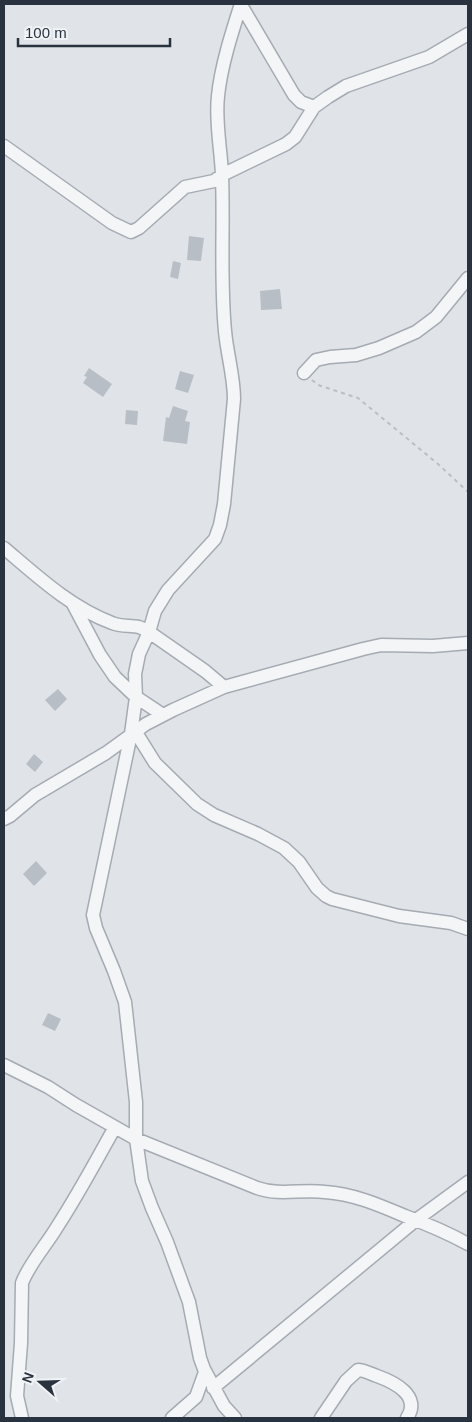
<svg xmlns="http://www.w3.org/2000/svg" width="472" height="1422" font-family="Helvetica,sans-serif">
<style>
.building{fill:#b8bec6}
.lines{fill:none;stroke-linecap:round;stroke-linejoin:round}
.street-casing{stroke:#a5abb3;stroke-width:15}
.path{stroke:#babfc4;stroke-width:2;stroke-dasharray:4 4;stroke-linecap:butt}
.street{stroke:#f3f5f7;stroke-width:12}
</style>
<rect width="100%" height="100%" fill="#e0e4e9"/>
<path class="building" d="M189 236 204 238 201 261 187 260Z
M173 261 181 263 178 279 170 277Z
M280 289 282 309 261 310 260 291Z
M89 368 112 384 103 397 83 383 87 377 84 376Z
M180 371 194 375 188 393 175 389Z
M173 406 188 411 185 421 190 422 187 444 163 441 166 417 169 418Z
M126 410 138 411 137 425 125 424Z
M58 689 67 699 55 711 45 700Z
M34 754 43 762 35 772 26 764Z
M36 861 47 873 34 886 23 874Z
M48 1013 61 1019 55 1031 42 1025Z"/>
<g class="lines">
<defs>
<path id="street" d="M241 5 294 95 301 102 314 107
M4 146 112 223 131 232 139 228 185 187 214 181 222 175 286 144 295 137 314 107 328 97 346 86 429 57 468 34
M304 373 316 360 330 357 356 355 379 348 416 332 436 317 468 278
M4 548C37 576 70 607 112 623 121 627 130 625 139 627 142 628 146 630 149 632L205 671 224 687
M73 604 100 655 115 677 136 697 163 715
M135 731 155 763 197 804 214 815 258 834 284 848 299 862 317 888 326 896 332 899 399 916 451 923 468 929
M4 819 10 816 35 795 106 753 146 724 173 710 224 687 363 649 381 645 433 646 468 643
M4 1065 48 1087 76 1105 136 1139 257 1188C280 1196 301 1189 325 1192 354 1194 379 1205 405 1216 427 1224 448 1233 468 1244
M213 1388 416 1220 468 1182
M22 1418 17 1396 21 1343 22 1283C29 1264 47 1244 57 1227 78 1195 96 1161 115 1127
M172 1418 196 1397 205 1372
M235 1418 224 1406 204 1369 200 1358 189 1302 167 1242 152 1208 142 1181 136 1139V1102L125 1002 114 971 96 928 93 915 131 734 136 697 135 674 139 654 149 632 155 611 168 590 215 539 220 525 224 504 234 399C234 376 227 354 225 331 220 279 224 227 222 175 221 149 215 122 218 96 221 66 232 32 241 4
M321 1418 346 1381 358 1370C364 1370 371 1374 377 1376 394 1382 422 1396 407 1418"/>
</defs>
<use href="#street" class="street-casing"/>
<path class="path" d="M312 380 318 385 358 398 438 464 468 492"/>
<use href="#street" class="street"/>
</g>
<rect width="472" height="1422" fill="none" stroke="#293340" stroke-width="10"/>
<g transform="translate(40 1382) rotate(290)" stroke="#f0f3f6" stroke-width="4" paint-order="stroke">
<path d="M0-4L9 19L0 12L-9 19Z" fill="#293340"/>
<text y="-8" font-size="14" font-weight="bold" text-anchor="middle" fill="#293340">N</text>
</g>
<path d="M18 38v8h152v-8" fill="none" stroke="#293340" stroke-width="2.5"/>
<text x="25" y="38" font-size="15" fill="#293340" stroke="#f0f3f6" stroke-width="4" paint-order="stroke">100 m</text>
</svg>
